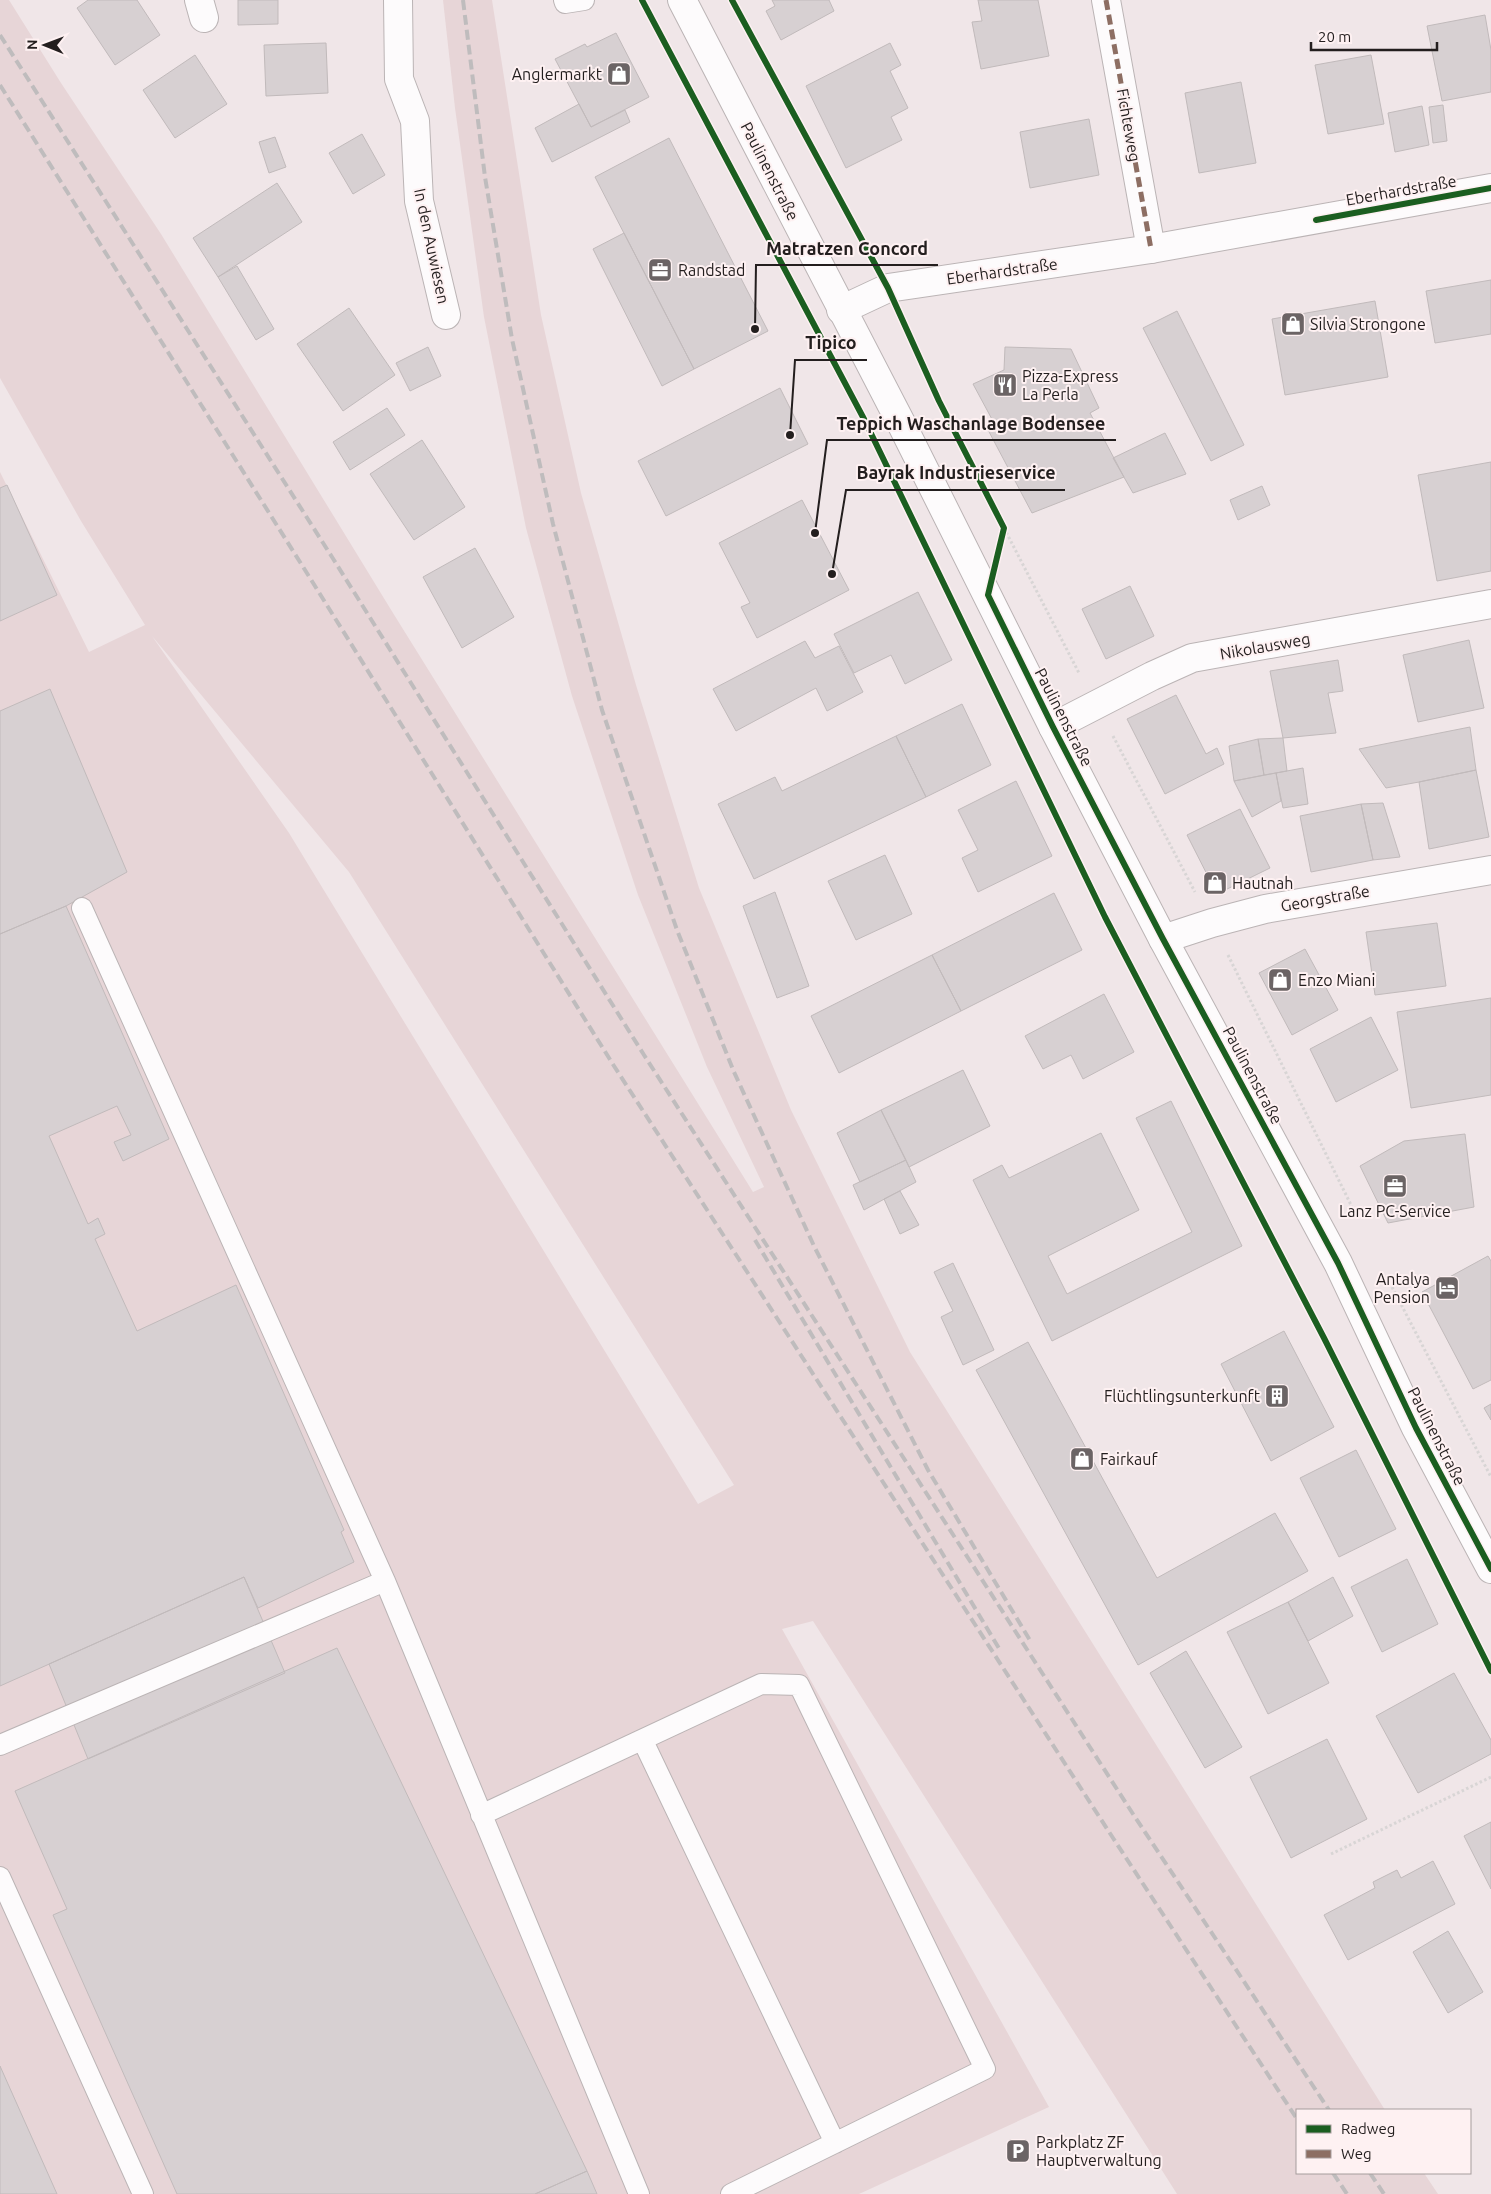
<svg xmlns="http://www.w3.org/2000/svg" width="1491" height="2194" font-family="Ubuntu,sans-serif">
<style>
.built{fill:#e7d5d7;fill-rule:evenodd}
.building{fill:#d7d0d2;stroke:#c1babb}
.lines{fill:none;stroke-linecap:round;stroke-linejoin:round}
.lane-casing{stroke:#bbb4b5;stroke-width:22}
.street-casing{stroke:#bbb4b5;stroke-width:30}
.secondary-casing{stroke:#bbb4b5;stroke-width:30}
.primary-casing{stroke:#bbb4b5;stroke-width:30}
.path{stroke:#d8d5d5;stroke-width:3;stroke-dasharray:2.5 2.5;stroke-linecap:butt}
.lane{stroke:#fdfbfc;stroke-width:20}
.street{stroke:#fdfbfc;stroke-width:28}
.secondary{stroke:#fdfbfc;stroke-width:28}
.primary{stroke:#fdfbfc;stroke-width:28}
.rail{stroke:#bfbcbd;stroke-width:4;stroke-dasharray:10 5;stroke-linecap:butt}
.quiet{stroke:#8d6e63;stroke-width:5;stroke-dasharray:10 5;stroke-linecap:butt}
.cycleway-casing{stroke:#fef1f2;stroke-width:9}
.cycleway{stroke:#1b5e20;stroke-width:6}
.labels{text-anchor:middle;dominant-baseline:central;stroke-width:4;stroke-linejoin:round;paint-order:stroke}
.poi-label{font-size:16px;fill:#231e1e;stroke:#fef1f2;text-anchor:start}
.street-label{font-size:16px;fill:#231e1e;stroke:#fef1f2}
.leader{fill:none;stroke:#231e1e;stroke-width:2}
.callout-dot{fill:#231e1e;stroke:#fef1f2;stroke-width:2}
.callout-label{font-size:18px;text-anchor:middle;font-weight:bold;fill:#231e1e;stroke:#fef1f2;stroke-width:4;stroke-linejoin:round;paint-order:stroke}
</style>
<rect width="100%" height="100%" fill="#f0e6e8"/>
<path class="built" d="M0 0H9L61 83 161 234 393 613 753 1192 764 1187 707 1067 638 895 572 696 526 528 484 317 455 108 443 0H492L541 315 581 493 636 685 699 888 791 1110 910 1352 1385 2110H1297V2173H1424L1438 2194H1177L813 1621 782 1629 1049 2107 859 2194H0V472L89 652 145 625 81 521 0 378ZM152 636 349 872 734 1485 698 1504 289 833Z"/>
<path class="building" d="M88 0H137L160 35 115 65 77 8Z
M238 0H278V24L238 25Z
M772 0H829L834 11 781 40 766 11 775 6Z
M978 0H1038L1049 56 981 69 972 22 982 21Z
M1485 15 1491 50V92L1442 101 1427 26Z
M616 33 649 97 591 127 555 59 585 44 587 47Z
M326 43 328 93 266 96 264 45Z
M890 43 901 65 890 71 908 108 891 117 902 140 846 168 806 86Z
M195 55 227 104 175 138 143 90Z
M1371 55 1384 124 1328 134 1315 65Z
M1241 82 1256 163 1199 173 1185 93Z
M579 104 591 127 625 110 630 122 552 162 535 128Z
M1443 105 1447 141 1433 143 1429 107Z
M1422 106 1429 145 1395 152 1388 113Z
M1089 119 1099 175 1030 188 1020 132Z
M362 134 385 175 353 194 329 153Z
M275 137 286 167 269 173 259 142Z
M669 138 768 331 694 369 595 177Z
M277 183 302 222 218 277 193 238Z
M624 233 694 369 662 386 593 249Z
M237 266 274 329 256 340 218 277Z
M1491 280V334L1435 343 1426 291Z
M1375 301 1388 377 1285 395 1272 319Z
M349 308 395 375 343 411 297 344Z
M1177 311 1244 445 1211 461 1143 328Z
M428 347 441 376 410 391 396 363Z
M1005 347 1071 349 1099 408 1090 413 1124 477 1032 513 987 428 994 423 973 384 1004 370Z
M780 388 808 444 666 516 638 461Z
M387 408 405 435 350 470 333 442Z
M1165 433 1186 474 1133 493 1113 458Z
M422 440 465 507 414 540 370 474Z
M1491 462V571L1437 581 1418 475Z
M7 485 57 595 0 621V488Z
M1262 486 1270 505 1238 520 1230 500Z
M802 500 849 590 757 638 741 607 750 603 719 543Z
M475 548 514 617 462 648 423 577Z
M1130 586 1154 636 1106 659 1082 609Z
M918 592 952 660 905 684 891 655 854 673 834 634Z
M1469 640 1484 708 1418 722 1403 655Z
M805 641 815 658 839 646 863 692 827 711 816 688 736 731 713 689Z
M1338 660 1343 691 1328 693 1336 733 1283 738 1270 671Z
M50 689 127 872 66 906 0 934V711Z
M1176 695 1206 754 1217 748 1224 764 1165 794 1127 719Z
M962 704 991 765 926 797 896 736Z
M1470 727 1476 770 1419 782 1386 788 1359 749Z
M896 736 926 797 754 879 718 804 775 777 782 791Z
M1283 738 1287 771 1264 775 1258 739Z
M1258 739 1264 775 1234 781 1229 746Z
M1303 768 1308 804 1283 808 1276 773Z
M1476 770 1489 837 1429 849 1419 782Z
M1276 773 1281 801 1252 817 1234 781Z
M1016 781 1052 856 978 892 962 858 978 850 958 810Z
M1383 803 1400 857 1373 860 1361 804Z
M1361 804 1373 860 1311 872 1300 816Z
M1240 809 1270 868 1217 894 1187 835Z
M885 855 912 914 856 940 828 881Z
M775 892 809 986 777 998 743 906Z
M1054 893 1082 950 961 1011 932 955Z
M66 906 169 1139 123 1161 114 1142 131 1135 117 1106 49 1136 88 1224 98 1218 105 1234 95 1239 137 1331 236 1285 344 1530 341 1532 354 1562 258 1608 244 1577 0 1686V934Z
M1437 923 1446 986 1375 995 1366 932Z
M1305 949 1338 1010 1292 1035 1259 973Z
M932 955 961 1011 839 1073 811 1016Z
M1104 994 1134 1052 1083 1079 1071 1055 1043 1069 1025 1036Z
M1491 998V1095L1411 1108 1397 1012Z
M1371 1017 1398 1070 1336 1102 1310 1049Z
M963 1070 990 1126 909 1167 881 1110Z
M1171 1101 1242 1246 1052 1341 973 1180 1002 1165 1009 1178 1101 1133 1139 1210 1048 1256 1067 1294 1192 1232 1136 1118Z
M881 1110 906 1160 860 1182 837 1133Z
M1465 1134 1474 1207 1388 1223 1360 1166 1404 1141Z
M906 1160 916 1182 864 1210 853 1185Z
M900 1191 919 1225 900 1234 884 1199Z
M1488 1256 1491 1261V1380L1473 1389 1422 1292Z
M953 1263 994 1350 963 1365 941 1317 953 1311 934 1272Z
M1284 1331 1334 1427 1271 1461 1221 1364Z
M1028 1342 1157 1578 1275 1513 1308 1571 1138 1665 976 1370Z
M1491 1404V1420L1484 1408Z
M1356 1450 1396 1529 1339 1557 1300 1478Z
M1407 1559 1438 1624 1382 1652 1351 1587Z
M244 1577 285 1673 88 1759 49 1664Z
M1333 1577 1353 1616 1308 1641 1288 1602Z
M1288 1602 1329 1683 1268 1714 1227 1632Z
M337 1648 587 2171 535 2194H177L53 1915 67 1909 15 1791Z
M1186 1651 1242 1747 1205 1768 1150 1673Z
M1454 1673 1491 1740V1754L1418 1793 1376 1716Z
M1327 1739 1367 1819 1291 1858 1250 1777Z
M1491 1822V1889L1464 1836Z
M1433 1861 1455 1904 1348 1960 1324 1915 1375 1888 1373 1882 1397 1870 1401 1878Z
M1448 1931 1483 1992 1448 2013 1413 1952Z
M0 2066 57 2194H0Z
M587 2171 597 2194H535Z"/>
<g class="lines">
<defs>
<path id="lane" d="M564 0 565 3 584 0
M82 908 385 1581 639 2194
M643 1741 835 2143
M0 1745 385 1581
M481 1815 761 1684 799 1685 985 2069 731 2194
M0 1877 143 2194"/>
<path id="street" d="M199 0 204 18
M398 0 399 79 415 121 419 201 446 315
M1106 0 1151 249
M1053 727 1152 676 1192 658 1491 604
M1163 939 1212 923 1265 909 1491 870"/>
<path id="secondary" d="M841 310 888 288 1151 249 1491 188"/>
<path id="primary" d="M682 0 900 421 1053 727 1163 939 1338 1263 1416 1428 1491 1569"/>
</defs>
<use href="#lane" class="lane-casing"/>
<use href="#street" class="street-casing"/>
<use href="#secondary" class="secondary-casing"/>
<use href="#primary" class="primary-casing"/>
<path class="path" d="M1004 528 1079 673
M1113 736 1195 892
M1228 955 1352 1207
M1392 1287 1491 1477
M1331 1854 1491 1777"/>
<use href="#lane" class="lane"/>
<use href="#street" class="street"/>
<use href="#secondary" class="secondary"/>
<use href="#primary" class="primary"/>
<path class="rail" d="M463 0 485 177 512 339 553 524 602 710 677 930 734 1072 814 1246 928 1470 1031 1642
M0 35 332 557 644 1055 1133 1814 1329 2110
M0 85 305 570 614 1066 1113 1838 1297 2119
M755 1240 1000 1650
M1333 2173 1347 2194
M1370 2173 1384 2194"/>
<path class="quiet" d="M1106 0 1151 249"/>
<defs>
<path id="cycleway" d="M642 0 864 419 1105 917 1324 1338 1491 1671
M732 0 888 288 939 401 1004 528 988 595 1053 727 1163 939 1338 1263 1416 1428 1491 1569
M1316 220 1491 188"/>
</defs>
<use href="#cycleway" class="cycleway-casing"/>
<use href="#cycleway" class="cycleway"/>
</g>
<defs>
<symbol id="shop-square" viewBox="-11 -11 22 22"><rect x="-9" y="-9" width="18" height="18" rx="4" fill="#6b6465" stroke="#fef1f2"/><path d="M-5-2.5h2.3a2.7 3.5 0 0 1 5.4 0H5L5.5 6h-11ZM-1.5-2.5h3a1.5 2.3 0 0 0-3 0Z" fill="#fff"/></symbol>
<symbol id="office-square" viewBox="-11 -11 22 22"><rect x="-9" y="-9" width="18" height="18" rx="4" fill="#6b6465" stroke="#fef1f2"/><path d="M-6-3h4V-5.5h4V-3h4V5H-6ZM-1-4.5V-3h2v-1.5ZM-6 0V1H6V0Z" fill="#fff"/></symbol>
<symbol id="restaurant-square" viewBox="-11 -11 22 22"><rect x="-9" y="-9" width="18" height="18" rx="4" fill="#6b6465" stroke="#fef1f2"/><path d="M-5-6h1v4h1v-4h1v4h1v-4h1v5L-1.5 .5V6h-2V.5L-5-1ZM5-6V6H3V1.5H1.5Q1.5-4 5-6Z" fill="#fff"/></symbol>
<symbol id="hotel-square" viewBox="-11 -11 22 22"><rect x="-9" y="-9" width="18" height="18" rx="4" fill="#6b6465" stroke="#fef1f2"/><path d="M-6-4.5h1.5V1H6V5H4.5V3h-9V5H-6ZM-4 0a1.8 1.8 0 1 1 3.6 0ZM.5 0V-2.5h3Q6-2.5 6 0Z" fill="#fff"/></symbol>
<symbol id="building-square" viewBox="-11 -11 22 22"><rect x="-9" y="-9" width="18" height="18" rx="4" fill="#6b6465" stroke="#fef1f2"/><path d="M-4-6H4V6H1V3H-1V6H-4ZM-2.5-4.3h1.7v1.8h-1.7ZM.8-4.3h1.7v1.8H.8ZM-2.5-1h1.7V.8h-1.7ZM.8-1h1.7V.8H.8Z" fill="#fff"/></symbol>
<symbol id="parking-square" viewBox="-11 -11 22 22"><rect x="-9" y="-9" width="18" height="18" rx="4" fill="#6b6465" stroke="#fef1f2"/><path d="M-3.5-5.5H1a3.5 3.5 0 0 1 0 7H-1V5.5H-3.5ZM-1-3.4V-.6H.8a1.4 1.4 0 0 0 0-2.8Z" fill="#fff"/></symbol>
</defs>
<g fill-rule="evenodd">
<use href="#shop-square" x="605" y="60" width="28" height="28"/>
<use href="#office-square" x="646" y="256" width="28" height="28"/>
<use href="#shop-square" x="1279" y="310" width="28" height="28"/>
<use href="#restaurant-square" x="991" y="371" width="28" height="28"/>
<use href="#shop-square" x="1201" y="869" width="28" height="28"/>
<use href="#shop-square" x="1266" y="966" width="28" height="28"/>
<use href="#office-square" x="1381" y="1172" width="28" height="28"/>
<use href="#hotel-square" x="1433" y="1274" width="28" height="28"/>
<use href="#building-square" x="1263" y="1382" width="28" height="28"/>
<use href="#shop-square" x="1068" y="1445" width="28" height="28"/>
<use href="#parking-square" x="1004" y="2137" width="28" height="28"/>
</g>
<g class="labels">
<g class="poi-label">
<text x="602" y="74" text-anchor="end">Anglermarkt</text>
<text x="678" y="270">Randstad</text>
<text x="1310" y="324">Silvia Strongone</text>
<text x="1022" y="376">Pizza-Express<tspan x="1022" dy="18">La Perla</tspan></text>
<text x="1232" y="883">Hautnah</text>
<text x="1298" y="980">Enzo Miani</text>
<text x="1395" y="1211" text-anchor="middle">Lanz PC-Service</text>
<text x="1430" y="1279" text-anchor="end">Antalya<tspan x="1430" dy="18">Pension</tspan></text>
<text x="1260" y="1396" text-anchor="end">Flüchtlingsunterkunft</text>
<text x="1100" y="1459">Fairkauf</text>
<text x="1036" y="2142">Parkplatz ZF<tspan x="1036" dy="18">Hauptverwaltung</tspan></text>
</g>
<g class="street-label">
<text transform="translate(1129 125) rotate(80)">Fichteweg</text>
<text transform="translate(770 171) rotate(63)">Paulinenstraße</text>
<text transform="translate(1401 190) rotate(-10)">Eberhardstraße</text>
<text transform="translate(432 246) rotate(78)">In den Auwiesen</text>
<text transform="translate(1002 271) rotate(-8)">Eberhardstraße</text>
<text transform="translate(1265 646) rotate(-10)">Nikolausweg</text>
<text transform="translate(1064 717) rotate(63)">Paulinenstraße</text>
<text transform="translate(1325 898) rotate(-10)">Georgstraße</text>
<text transform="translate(1253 1075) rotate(62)">Paulinenstraße</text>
<text transform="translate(1437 1436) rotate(63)">Paulinenstraße</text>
</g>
</g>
<path class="leader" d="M755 329L756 265H938M790 435L795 360H867M815 533L827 440H1116M832 574L846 490H1065"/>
<g class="callout-dot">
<circle cx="755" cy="329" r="5"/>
<circle cx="790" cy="435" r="5"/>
<circle cx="815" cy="533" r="5"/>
<circle cx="832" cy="574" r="5"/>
</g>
<g class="callout-label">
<text x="847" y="255">Matratzen Concord</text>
<text x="831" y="349">Tipico</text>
<text x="971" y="430">Teppich Waschanlage Bodensee</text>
<text x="956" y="479">Bayrak Industrieservice</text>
</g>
<rect x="1296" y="2109" width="175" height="65" fill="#fef1f2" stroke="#a69d9d"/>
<rect x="1306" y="2125" width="25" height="8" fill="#1b5e20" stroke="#a69d9d"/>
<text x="1341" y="2134" font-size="15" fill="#231e1e">Radweg</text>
<rect x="1306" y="2150" width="25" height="8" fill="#8d6e63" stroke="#a69d9d"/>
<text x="1341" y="2159" font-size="15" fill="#231e1e">Weg</text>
<g transform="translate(45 45) rotate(271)" stroke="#fef1f2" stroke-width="4" paint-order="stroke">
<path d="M0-4L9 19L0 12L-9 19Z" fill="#231e1e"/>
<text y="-8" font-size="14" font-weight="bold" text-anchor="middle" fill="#231e1e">N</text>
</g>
<path d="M1311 42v8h126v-8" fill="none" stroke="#231e1e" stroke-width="2.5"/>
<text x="1318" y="42" font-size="15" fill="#231e1e" stroke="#fef1f2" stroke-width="4" paint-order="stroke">20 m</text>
</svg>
